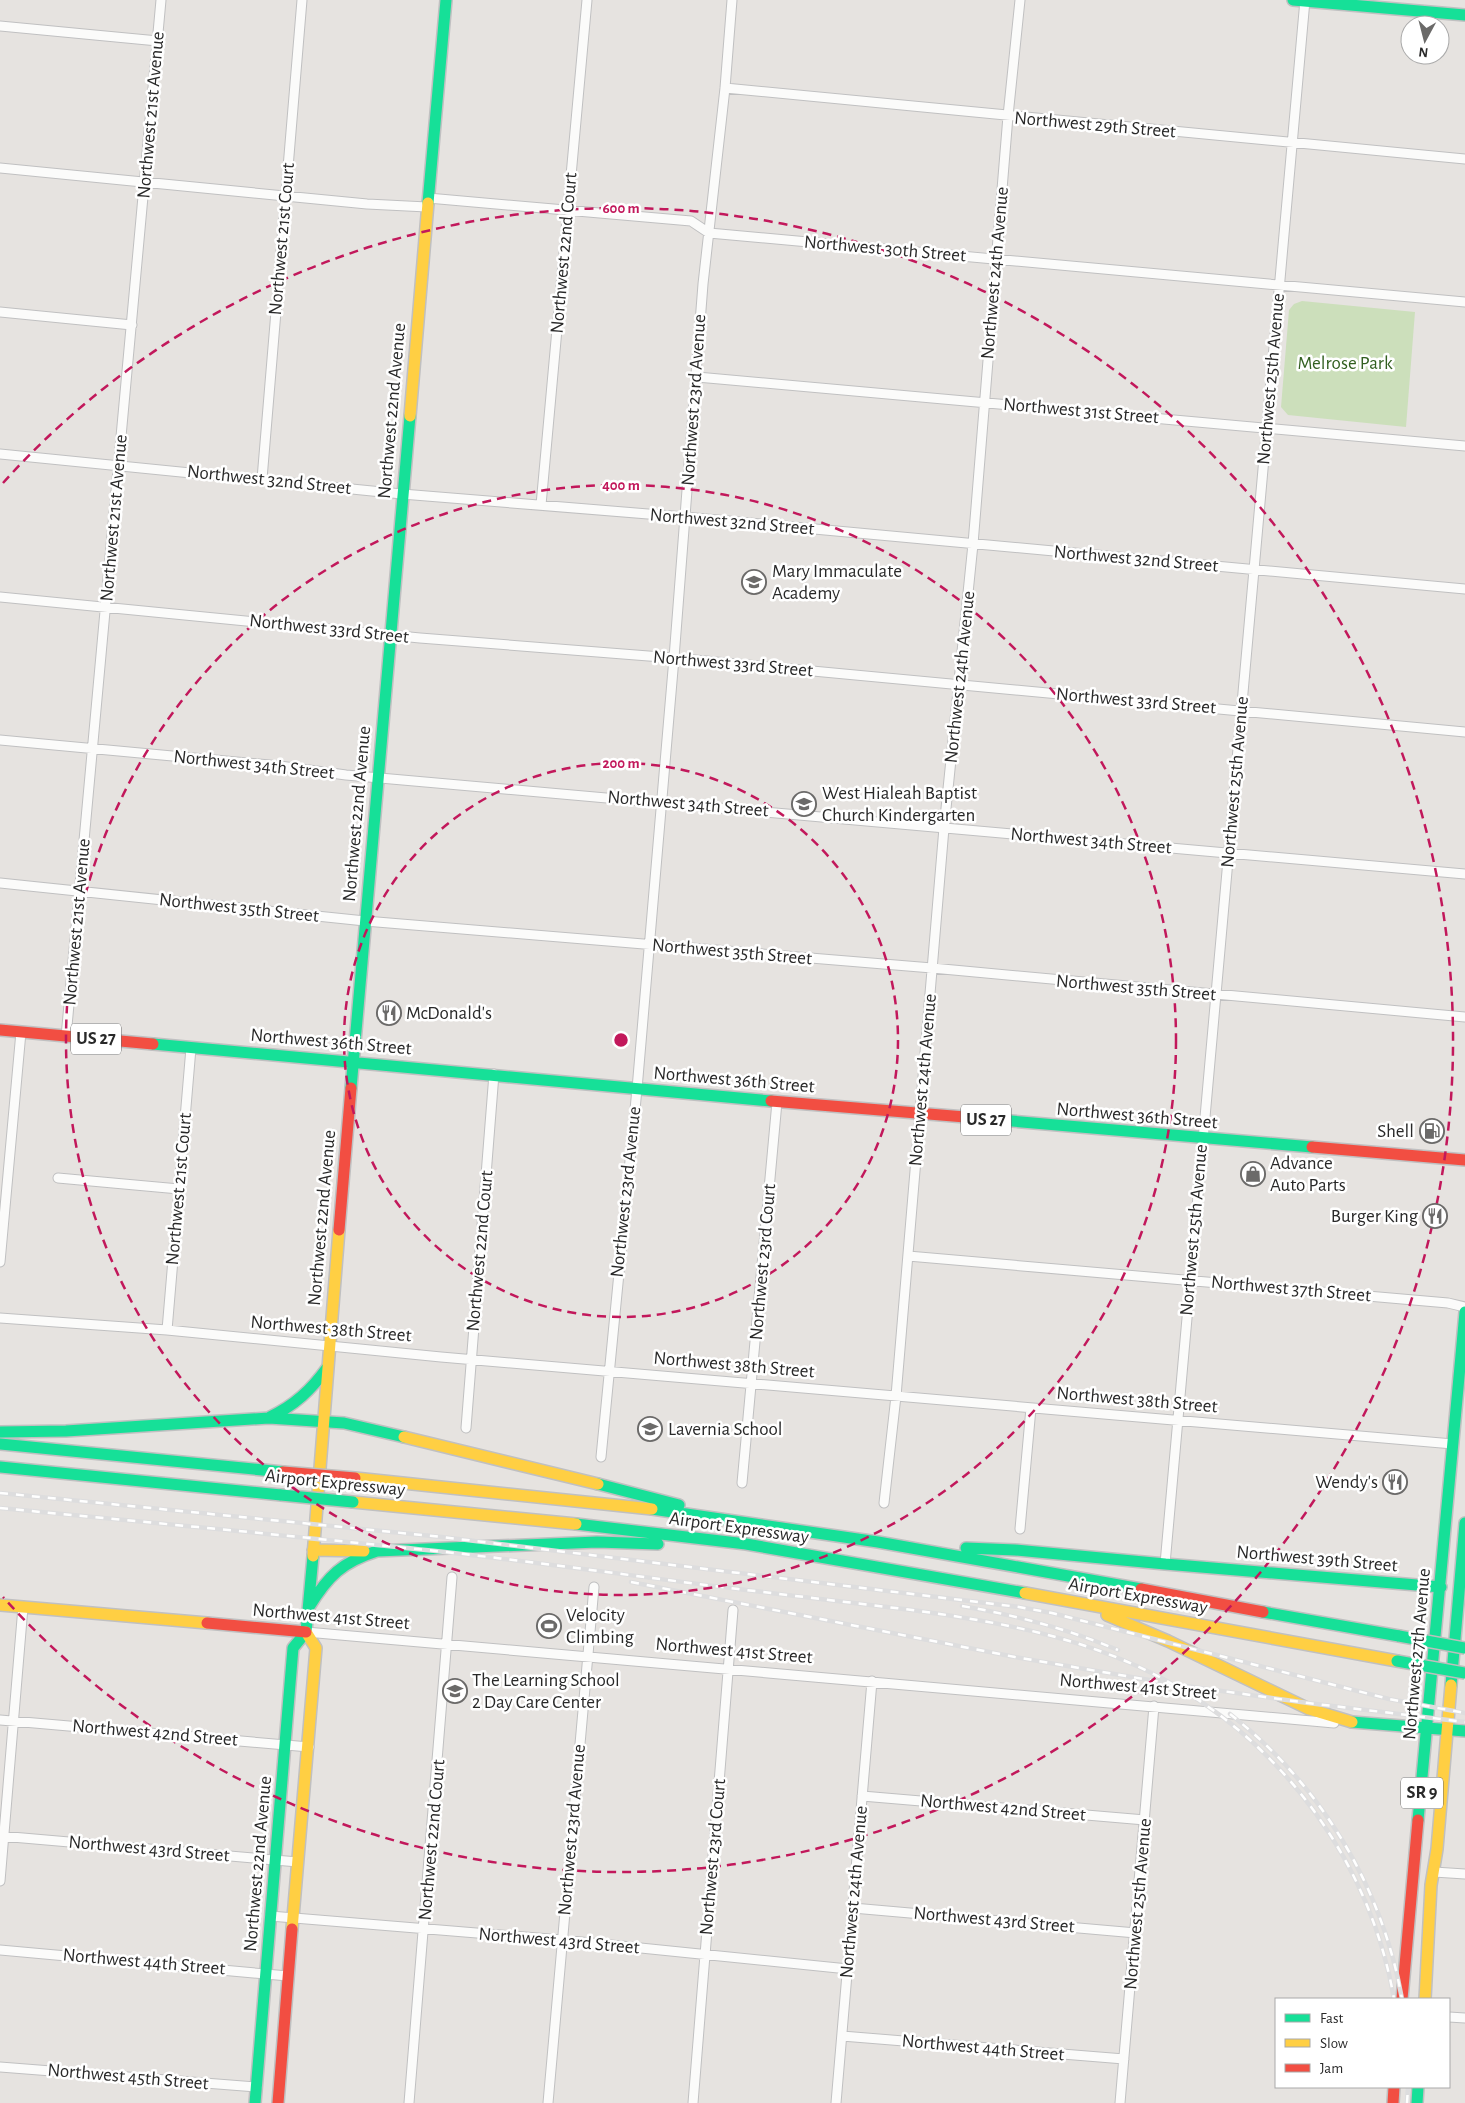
<svg xmlns="http://www.w3.org/2000/svg" width="1465" height="2103" font-family="'Alegreya Sans',sans-serif">
<style>
.park{fill:#ccdfbb}
.lines{fill:none;stroke-linecap:round;stroke-linejoin:round}
.street-casing{stroke:#c0c0c1;stroke-width:11}
.fast-casing{stroke:#c0c0c1;stroke-width:14}
.slow-casing{stroke:#c0c0c1;stroke-width:14}
.jam-casing{stroke:#c0c0c1;stroke-width:14}
.street{stroke:#fbfbfa;stroke-width:9}
.fast{stroke:#16e098;stroke-width:11}
.slow{stroke:#ffcf43;stroke-width:11}
.jam{stroke:#f24e42;stroke-width:11}
.rail-casing{stroke:#ddddde;stroke-width:4.5}
.rail{stroke:#fff;stroke-width:2.5;stroke-dasharray:8;stroke-linecap:butt}
.fast-bridge-casing{stroke:#bfbebd;stroke-width:14;stroke-linecap:butt}
.jam-bridge-casing{stroke:#bfbebd;stroke-width:14;stroke-linecap:butt}
.fast-bridge{stroke:#16e098;stroke-width:11}
.jam-bridge{stroke:#f24e42;stroke-width:11}
.ring{fill:none;stroke:#c2185b;stroke-width:2.5;stroke-dasharray:9 6}
.labels{text-anchor:middle;dominant-baseline:central;stroke-width:5;stroke-linejoin:round;paint-order:stroke}
.shield{fill:#fff;stroke:#696969;stroke-width:1}
.shield-label{font-size:18px;font-weight:bold;fill:#292929}
.street-label{font-size:19px;fill:#292929;stroke:#fff}
.park-label{font-size:19px;fill:#325f20;stroke:#fff}
.poi-label{font-size:19px;fill:#292929;stroke:#fff;text-anchor:start}
.centre{fill:#c2185b;stroke:#fff;stroke-width:2.5}
.ring-label{font-size:15px;text-anchor:middle;font-weight:bold;fill:#c2185b;stroke:#fff;stroke-width:5;stroke-linejoin:round;paint-order:stroke}
</style>
<rect width="100%" height="100%" fill="#e6e3e0"/>
<path class="park" d="M1302 301 1415 312 1406 427 1288 415 1281 407 1289 310 1294 304Z"/>
<g class="lines">
<defs>
<path id="street" d="M0 26 158 41
M725 88 1465 159
M0 168 367 204 427 207
M428 198 691 221 709 233 1465 302
M0 312 132 325
M697 377 1465 446
M0 454 402 494 685 517 1465 589
M262 479 302 0
M541 505 587 0
M0 597 420 638 674 658 1465 732
M0 740 280 766 346 775 1465 874
M0 883 365 921 932 968 1465 1017
M66 1037 161 0
M58 1178 179 1189
M908 1256C1088 1273 1268 1286 1448 1303L1465 1307
M0 1262 21 1032
M0 1318 167 1330 441 1357 1453 1444
M167 1330 191 1048
M466 1428 494 1074
M601 1457 637 1089 674 658 703 284 725 88 732 0
M742 1483 777 1102
M884 1503 896 1396 944 828 973 544 1008 116 1020 0
M1020 1529 1031 1408
M1165 1564 1305 0
M306 1632 1334 1723
M0 1720 309 1747
M862 1796 1145 1820
M0 1836 298 1862
M1434 1872 1465 1874
M0 1881 23 1607
M853 1908 1136 1933
M270 1916 562 1940 848 1969
M0 1950 288 1976
M1449 2017 1465 2018
M842 2036 1124 2059
M0 2067 257 2087
M409 2103 452 1577
M548 2103 594 1587
M693 2103 733 1610
M836 2103 872 1681
M1120 2103 1154 1706"/>
<path id="fast" d="M1293 0 1465 15
M428 203 446 0
M153 1044 771 1101
M351 1088 410 416
M965 1117 1312 1147
M270 1417C295 1405 311 1390 327 1368
M0 1432 66 1431 269 1418 344 1423 404 1437
M0 1444 283 1472
M0 1467 281 1495
M598 1484 679 1505
M652 1509 878 1542 1141 1589
M576 1524 746 1544 1025 1593
M966 1548 1015 1550 1165 1564
M1165 1564 1441 1587
M309 1607C328 1576 342 1562 377 1551L597 1542 658 1544
M1263 1612 1399 1636
M1451 1685 1465 1523
M1352 1722 1465 1731
M1418 1820 1465 1312
M255 2103 293 1648 306 1632 313 1556
M1417 2103 1418 2087"/>
<path id="slow" d="M410 416 428 203
M404 1437 598 1484
M355 1478 652 1509
M353 1502 576 1524
M313 1550 364 1551
M313 1556 339 1230
M1025 1593 1397 1661
M0 1605 207 1623
M1107 1615 1168 1641 1309 1709 1352 1722
M292 1929 316 1648 306 1632
M1425 1999 1431 1885 1437 1849 1451 1685"/>
<path id="jam" d="M0 1030 153 1044
M771 1101 965 1117
M1312 1147 1465 1160
M339 1230 351 1088
M1141 1589 1263 1612
M207 1623 306 1632
M1402 1999 1418 1820
M278 2103 292 1929
M1393 2103 1394 2087"/>
</defs>
<use href="#street" class="street-casing"/>
<use href="#fast" class="fast-casing"/>
<use href="#slow" class="slow-casing"/>
<use href="#jam" class="jam-casing"/>
<use href="#street" class="street"/>
<use href="#fast" class="fast"/>
<use href="#slow" class="slow"/>
<use href="#jam" class="jam"/>
<defs>
<path id="rail" d="M0 1493 442 1537 1019 1607 1052 1613 1389 1699 1465 1713
M0 1508C132 1521 265 1533 397 1547 511 1558 624 1575 738 1589 796 1596 854 1603 912 1610 999 1622 1086 1637 1165 1680 1285 1745 1371 1865 1394 1999
M631 1582 1015 1657 1161 1682
M962 1606C1015 1615 1068 1629 1118 1650
M1179 1685 1308 1703 1465 1722
M1230 1714C1321 1785 1382 1886 1402 1999
M1407 2103 1408 2087"/>
</defs>
<use href="#rail" class="rail-casing"/>
<use href="#rail" class="rail"/>
<defs>
<path id="fast-bridge" d="M281 1495 353 1502
M1399 1636 1465 1648
M1397 1661 1465 1673"/>
<path id="jam-bridge" d="M283 1472 355 1478"/>
</defs>
<use href="#fast-bridge" class="fast-bridge-casing"/>
<use href="#jam-bridge" class="jam-bridge-casing"/>
<use href="#fast-bridge" class="fast-bridge"/>
<use href="#jam-bridge" class="jam-bridge"/>
</g>
<g class="ring">
<circle cx="621" cy="1040" r="277"/>
<circle cx="621" cy="1040" r="555"/>
<path d="M3 483A832 832 0 1 1 3 1597"/>
</g>
<defs>
<symbol id="school-ring" viewBox="-11 -11 22 22"><circle r="9.5" fill="#fff" stroke="#6b6a69" stroke-width="1.5"/><path d="M0-5L7-2L0 1L-7-2ZM-4 1L0 2.5L4 1V4Q0 6-4 4Z" fill="#6b6a69"/></symbol>
<symbol id="restaurant-ring" viewBox="-11 -11 22 22"><circle r="9.5" fill="#fff" stroke="#6b6a69" stroke-width="1.5"/><path d="M-5-6h1v4h1v-4h1v4h1v-4h1v5L-1.5 .5V6h-2V.5L-5-1ZM5-6V6H3V1.5H1.5Q1.5-4 5-6Z" fill="#6b6a69"/></symbol>
<symbol id="fuel-ring" viewBox="-11 -11 22 22"><circle r="9.5" fill="#fff" stroke="#6b6a69" stroke-width="1.5"/><path d="M-5.5-6h7V0h2V4h1.3V-2.5L3-4.5l.8-.8L6-3V5H2.5V1h-1V6h-7ZM-4.2-4.7v3.2H.2V-4.7Z" fill="#6b6a69"/></symbol>
<symbol id="shop-ring" viewBox="-11 -11 22 22"><circle r="9.5" fill="#fff" stroke="#6b6a69" stroke-width="1.5"/><path d="M-5-2.5h2.3a2.7 3.5 0 0 1 5.4 0H5L5.5 6h-11ZM-1.5-2.5h3a1.5 2.3 0 0 0-3 0Z" fill="#6b6a69"/></symbol>
<symbol id="stadium-ring" viewBox="-11 -11 22 22"><circle r="9.5" fill="#fff" stroke="#6b6a69" stroke-width="1.5"/><path d="M0-5a6.5 5 0 1 0 0 10a6.5 5 0 1 0 0-10ZM-3.5-1.8h7v3.6h-7Z" fill="#6b6a69"/></symbol>
</defs>
<g fill-rule="evenodd">
<use href="#school-ring" x="740" y="568" width="28" height="28"/>
<use href="#school-ring" x="790" y="790" width="28" height="28"/>
<use href="#restaurant-ring" x="375" y="999" width="28" height="28"/>
<use href="#fuel-ring" x="1418" y="1117" width="28" height="28"/>
<use href="#shop-ring" x="1239" y="1160" width="28" height="28"/>
<use href="#restaurant-ring" x="1421" y="1202" width="28" height="28"/>
<use href="#school-ring" x="636" y="1415" width="28" height="28"/>
<use href="#restaurant-ring" x="1381" y="1468" width="28" height="28"/>
<use href="#stadium-ring" x="535" y="1612" width="28" height="28"/>
<use href="#school-ring" x="441" y="1677" width="28" height="28"/>
</g>
<g class="labels">
<g class="shield">
<rect x="71" y="1023.5" width="50" height="31" rx="4"/>
<rect x="961" y="1104.5" width="50" height="31" rx="4"/>
<rect x="1401" y="1777.5" width="42" height="31" rx="4"/>
</g>
<g class="shield-label">
<text x="96" y="1039">US 27</text>
<text x="986" y="1120">US 27</text>
<text x="1422" y="1793">SR 9</text>
</g>
<g class="street-label">
<text transform="translate(151 115) rotate(-85)">Northwest 21st Avenue</text>
<text transform="translate(1095 125) rotate(5)">Northwest 29th Street</text>
<text transform="translate(282 239) rotate(-85)">Northwest 21st Court</text>
<text transform="translate(885 249) rotate(5)">Northwest 30th Street</text>
<text transform="translate(564 253) rotate(-85)">Northwest 22nd Court</text>
<text transform="translate(995 273) rotate(-85)">Northwest 24th Avenue</text>
<text transform="translate(1271 379) rotate(-85)">Northwest 25th Avenue</text>
<text transform="translate(694 400) rotate(-86)">Northwest 23rd Avenue</text>
<text transform="translate(392 411) rotate(-85)">Northwest 22nd Avenue</text>
<text transform="translate(1081 411) rotate(5)">Northwest 31st Street</text>
<text transform="translate(269 480) rotate(6)">Northwest 32nd Street</text>
<text transform="translate(114 518) rotate(-85)">Northwest 21st Avenue</text>
<text transform="translate(732 522) rotate(5)">Northwest 32nd Street</text>
<text transform="translate(1136 559) rotate(5)">Northwest 32nd Street</text>
<text transform="translate(329 629) rotate(6)">Northwest 33rd Street</text>
<text transform="translate(733 664) rotate(5)">Northwest 33rd Street</text>
<text transform="translate(960 677) rotate(-84)">Northwest 24th Avenue</text>
<text transform="translate(1136 701) rotate(5)">Northwest 33rd Street</text>
<text transform="translate(254 765) rotate(6)">Northwest 34th Street</text>
<text transform="translate(1235 782) rotate(-85)">Northwest 25th Avenue</text>
<text transform="translate(688 804) rotate(5)">Northwest 34th Street</text>
<text transform="translate(357 814) rotate(-85)">Northwest 22nd Avenue</text>
<text transform="translate(1091 841) rotate(5)">Northwest 34th Street</text>
<text transform="translate(239 908) rotate(6)">Northwest 35th Street</text>
<text transform="translate(77 922) rotate(-85)">Northwest 21st Avenue</text>
<text transform="translate(732 952) rotate(5)">Northwest 35th Street</text>
<text transform="translate(1136 988) rotate(5)">Northwest 35th Street</text>
<text transform="translate(331 1042) rotate(5)">Northwest 36th Street</text>
<text transform="translate(734 1080) rotate(5)">Northwest 36th Street</text>
<text transform="translate(923 1080) rotate(-85)">Northwest 24th Avenue</text>
<text transform="translate(1137 1116) rotate(5)">Northwest 36th Street</text>
<text transform="translate(179 1189) rotate(-85)">Northwest 21st Court</text>
<text transform="translate(626 1192) rotate(-84)">Northwest 23rd Avenue</text>
<text transform="translate(322 1218) rotate(-85)">Northwest 22nd Avenue</text>
<text transform="translate(1194 1230) rotate(-85)">Northwest 25th Avenue</text>
<text transform="translate(480 1251) rotate(-85)">Northwest 22nd Court</text>
<text transform="translate(763 1262) rotate(-85)">Northwest 23rd Court</text>
<text transform="translate(1291 1289) rotate(5)">Northwest 37th Street</text>
<text transform="translate(331 1329) rotate(5)">Northwest 38th Street</text>
<text transform="translate(734 1365) rotate(5)">Northwest 38th Street</text>
<text transform="translate(1137 1400) rotate(5)">Northwest 38th Street</text>
<text transform="translate(335 1483) rotate(6)">Airport Expressway</text>
<text transform="translate(739 1528) rotate(8)">Airport Expressway</text>
<text transform="translate(1317 1559) rotate(5)">Northwest 39th Street</text>
<text transform="translate(1138 1596) rotate(10)">Airport Expressway</text>
<text transform="translate(331 1617) rotate(5)">Northwest 41st Street</text>
<text transform="translate(734 1651) rotate(5)">Northwest 41st Street</text>
<text transform="translate(1417 1654) rotate(-85)">Northwest 27th Avenue</text>
<text transform="translate(1138 1687) rotate(5)">Northwest 41st Street</text>
<text transform="translate(155 1733) rotate(5)">Northwest 42nd Street</text>
<text transform="translate(1003 1808) rotate(5)">Northwest 42nd Street</text>
<text transform="translate(572 1830) rotate(-85)">Northwest 23rd Avenue</text>
<text transform="translate(432 1840) rotate(-85)">Northwest 22nd Court</text>
<text transform="translate(149 1849) rotate(5)">Northwest 43rd Street</text>
<text transform="translate(713 1857) rotate(-85)">Northwest 23rd Court</text>
<text transform="translate(258 1864) rotate(-85)">Northwest 22nd Avenue</text>
<text transform="translate(854 1892) rotate(-85)">Northwest 24th Avenue</text>
<text transform="translate(1138 1904) rotate(-85)">Northwest 25th Avenue</text>
<text transform="translate(994 1920) rotate(5)">Northwest 43rd Street</text>
<text transform="translate(559 1941) rotate(5)">Northwest 43rd Street</text>
<text transform="translate(144 1962) rotate(5)">Northwest 44th Street</text>
<text transform="translate(983 2048) rotate(5)">Northwest 44th Street</text>
<text transform="translate(128 2077) rotate(5)">Northwest 45th Street</text>
</g>
<g class="park-label">
<text x="1345" y="363">Melrose Park</text>
</g>
<g class="poi-label">
<text x="772" y="571">Mary Immaculate<tspan x="772" dy="22">Academy</tspan></text>
<text x="822" y="793">West Hialeah Baptist<tspan x="822" dy="22">Church Kindergarten</tspan></text>
<text x="406" y="1013">McDonald's</text>
<text x="1414" y="1131" text-anchor="end">Shell</text>
<text x="1270" y="1163">Advance<tspan x="1270" dy="22">Auto Parts</tspan></text>
<text x="1418" y="1216" text-anchor="end">Burger King</text>
<text x="668" y="1429">Lavernia School</text>
<text x="1378" y="1482" text-anchor="end">Wendy's</text>
<text x="566" y="1615">Velocity<tspan x="566" dy="22">Climbing</tspan></text>
<text x="472" y="1680">The Learning School<tspan x="472" dy="22">2 Day Care Center</tspan></text>
</g>
</g>
<circle cx="621" cy="1040" r="8" class="centre"/>
<g class="ring-label">
<text x="621" y="213">600 m</text>
<text x="621" y="490">400 m</text>
<text x="621" y="768">200 m</text>
</g>
<rect x="1275" y="1998" width="175" height="90" fill="#ffffff" stroke="#a9a9a9"/>
<rect x="1285" y="2014" width="25" height="8" fill="#16e098" stroke="#a9a9a9"/>
<text x="1320" y="2023" font-size="15" fill="#292929">Fast</text>
<rect x="1285" y="2039" width="25" height="8" fill="#ffcf43" stroke="#a9a9a9"/>
<text x="1320" y="2048" font-size="15" fill="#292929">Slow</text>
<rect x="1285" y="2064" width="25" height="8" fill="#f24e42" stroke="#a9a9a9"/>
<text x="1320" y="2073" font-size="15" fill="#292929">Jam</text>
<g transform="translate(1425 40) rotate(187)"><circle r="24" fill="#ffffff" stroke="#a9a9a9"/>
<path d="M0-4L9 19L0 12L-9 19Z" fill="#6b6a69"/>
<text y="-8" font-size="14" font-weight="bold" text-anchor="middle" fill="#292929">N</text>
</g>
</svg>
